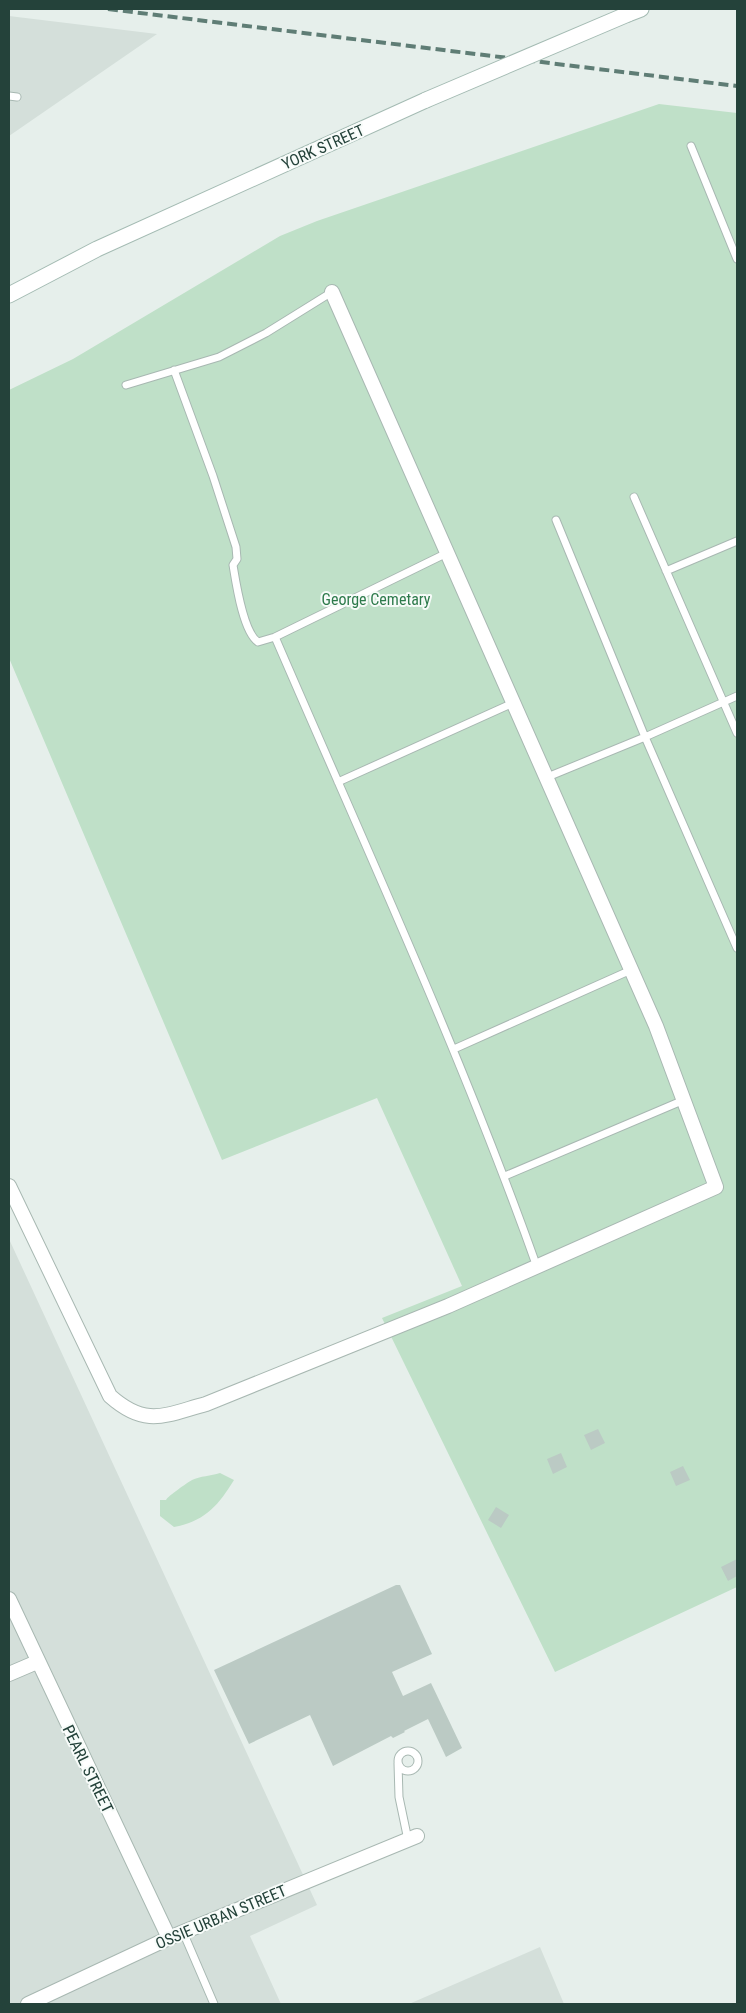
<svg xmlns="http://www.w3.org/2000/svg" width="746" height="2013" font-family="'Roboto Condensed',sans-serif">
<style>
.built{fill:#d4dfda}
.green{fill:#bfe0c8}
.building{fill:#bbcac4}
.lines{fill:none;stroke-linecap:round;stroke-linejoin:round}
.lane-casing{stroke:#a8b8b2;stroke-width:9}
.street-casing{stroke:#a8b8b2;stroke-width:16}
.secondary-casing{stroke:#a4bbb3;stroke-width:17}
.lane{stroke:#fff;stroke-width:7}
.street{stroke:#fff;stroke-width:14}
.secondary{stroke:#fff;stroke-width:15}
.rail{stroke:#5f7d75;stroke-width:4;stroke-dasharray:10 5;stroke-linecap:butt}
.secondary-bridge-casing{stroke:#a4bbb3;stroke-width:17;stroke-linecap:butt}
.secondary-bridge{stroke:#fff;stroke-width:15}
.labels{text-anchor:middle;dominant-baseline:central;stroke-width:4;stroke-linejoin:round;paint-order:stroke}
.street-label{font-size:16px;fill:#24423a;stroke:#f7fbf9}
.park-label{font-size:16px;fill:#2d7a4b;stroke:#f7fbf9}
</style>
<rect width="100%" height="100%" fill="#e6efeb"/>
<path class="built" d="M9 16 157 34 9 136Z
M9 1239 317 1905 250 1936 281 2004H9Z
M540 1947 564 2004H409Z"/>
<path class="green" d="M659 104 737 113V1587L555 1672 382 1318 462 1286 377 1098 222 1160 9 658V390L73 359 280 236 317 221Z
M220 1473 234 1480C218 1506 205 1521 174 1527L160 1516V1500H166C168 1496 187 1483 192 1480 200 1476 211 1476 220 1473Z"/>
<path class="building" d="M598 1429 605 1443 591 1450 584 1435Z
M561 1453 567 1467 553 1474 547 1459Z
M683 1466 690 1480 676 1486 670 1472Z
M496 1507 509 1515 501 1528 488 1520Z
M737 1559V1576L728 1581 721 1567Z
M396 1585H400L432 1654 392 1672 403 1696 431 1683 462 1748 446 1757 428 1719 404 1731 405 1732 393 1738 391 1736 333 1766 310 1715 249 1744 214 1670Z"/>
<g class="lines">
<defs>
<path id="lane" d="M9 96 17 97
M691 146 737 259
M174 370 213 476 236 547 237 559 233 565C236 583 243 632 258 642L275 637C365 846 461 1053 537 1267
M126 385 219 357 266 333 332 292
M634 497 737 733
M556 520 645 737 737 948
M666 571 737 541
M275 637 447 553
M545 778 645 737 737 696
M338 782 513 703
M454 1049 631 970
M505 1176 684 1100
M398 1761a10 10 0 1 1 20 0a10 10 0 1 1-20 0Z
M398 1763 399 1797 408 1840
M183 1932 214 2004"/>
<path id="street" d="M9 1186 110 1396C146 1428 165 1415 206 1404L448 1306 716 1187 656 1026 332 292
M9 1599 169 1938
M9 1674 37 1662
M28 2004 169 1938 417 1836"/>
<path id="secondary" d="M628 14 641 9
M9 295 97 249 426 100"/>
</defs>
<use href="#lane" class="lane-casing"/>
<use href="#street" class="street-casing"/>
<use href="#secondary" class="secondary-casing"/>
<use href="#lane" class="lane"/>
<use href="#street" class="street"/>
<use href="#secondary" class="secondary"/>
<path class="rail" d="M108 9 737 86"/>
<defs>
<path id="secondary-bridge" d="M426 100 628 14"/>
</defs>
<use href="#secondary-bridge" class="secondary-bridge-casing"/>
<use href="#secondary-bridge" class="secondary-bridge"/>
</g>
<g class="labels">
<g class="street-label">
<text transform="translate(323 147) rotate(-24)">YORK STREET</text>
<text transform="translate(88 1769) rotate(64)">PEARL STREET</text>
<text transform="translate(221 1917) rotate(-23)">OSSIE URBAN STREET</text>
</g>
<g class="park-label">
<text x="376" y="599">George Cemetary</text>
</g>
</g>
<rect width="746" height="2013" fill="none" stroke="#24423a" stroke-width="20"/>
</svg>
